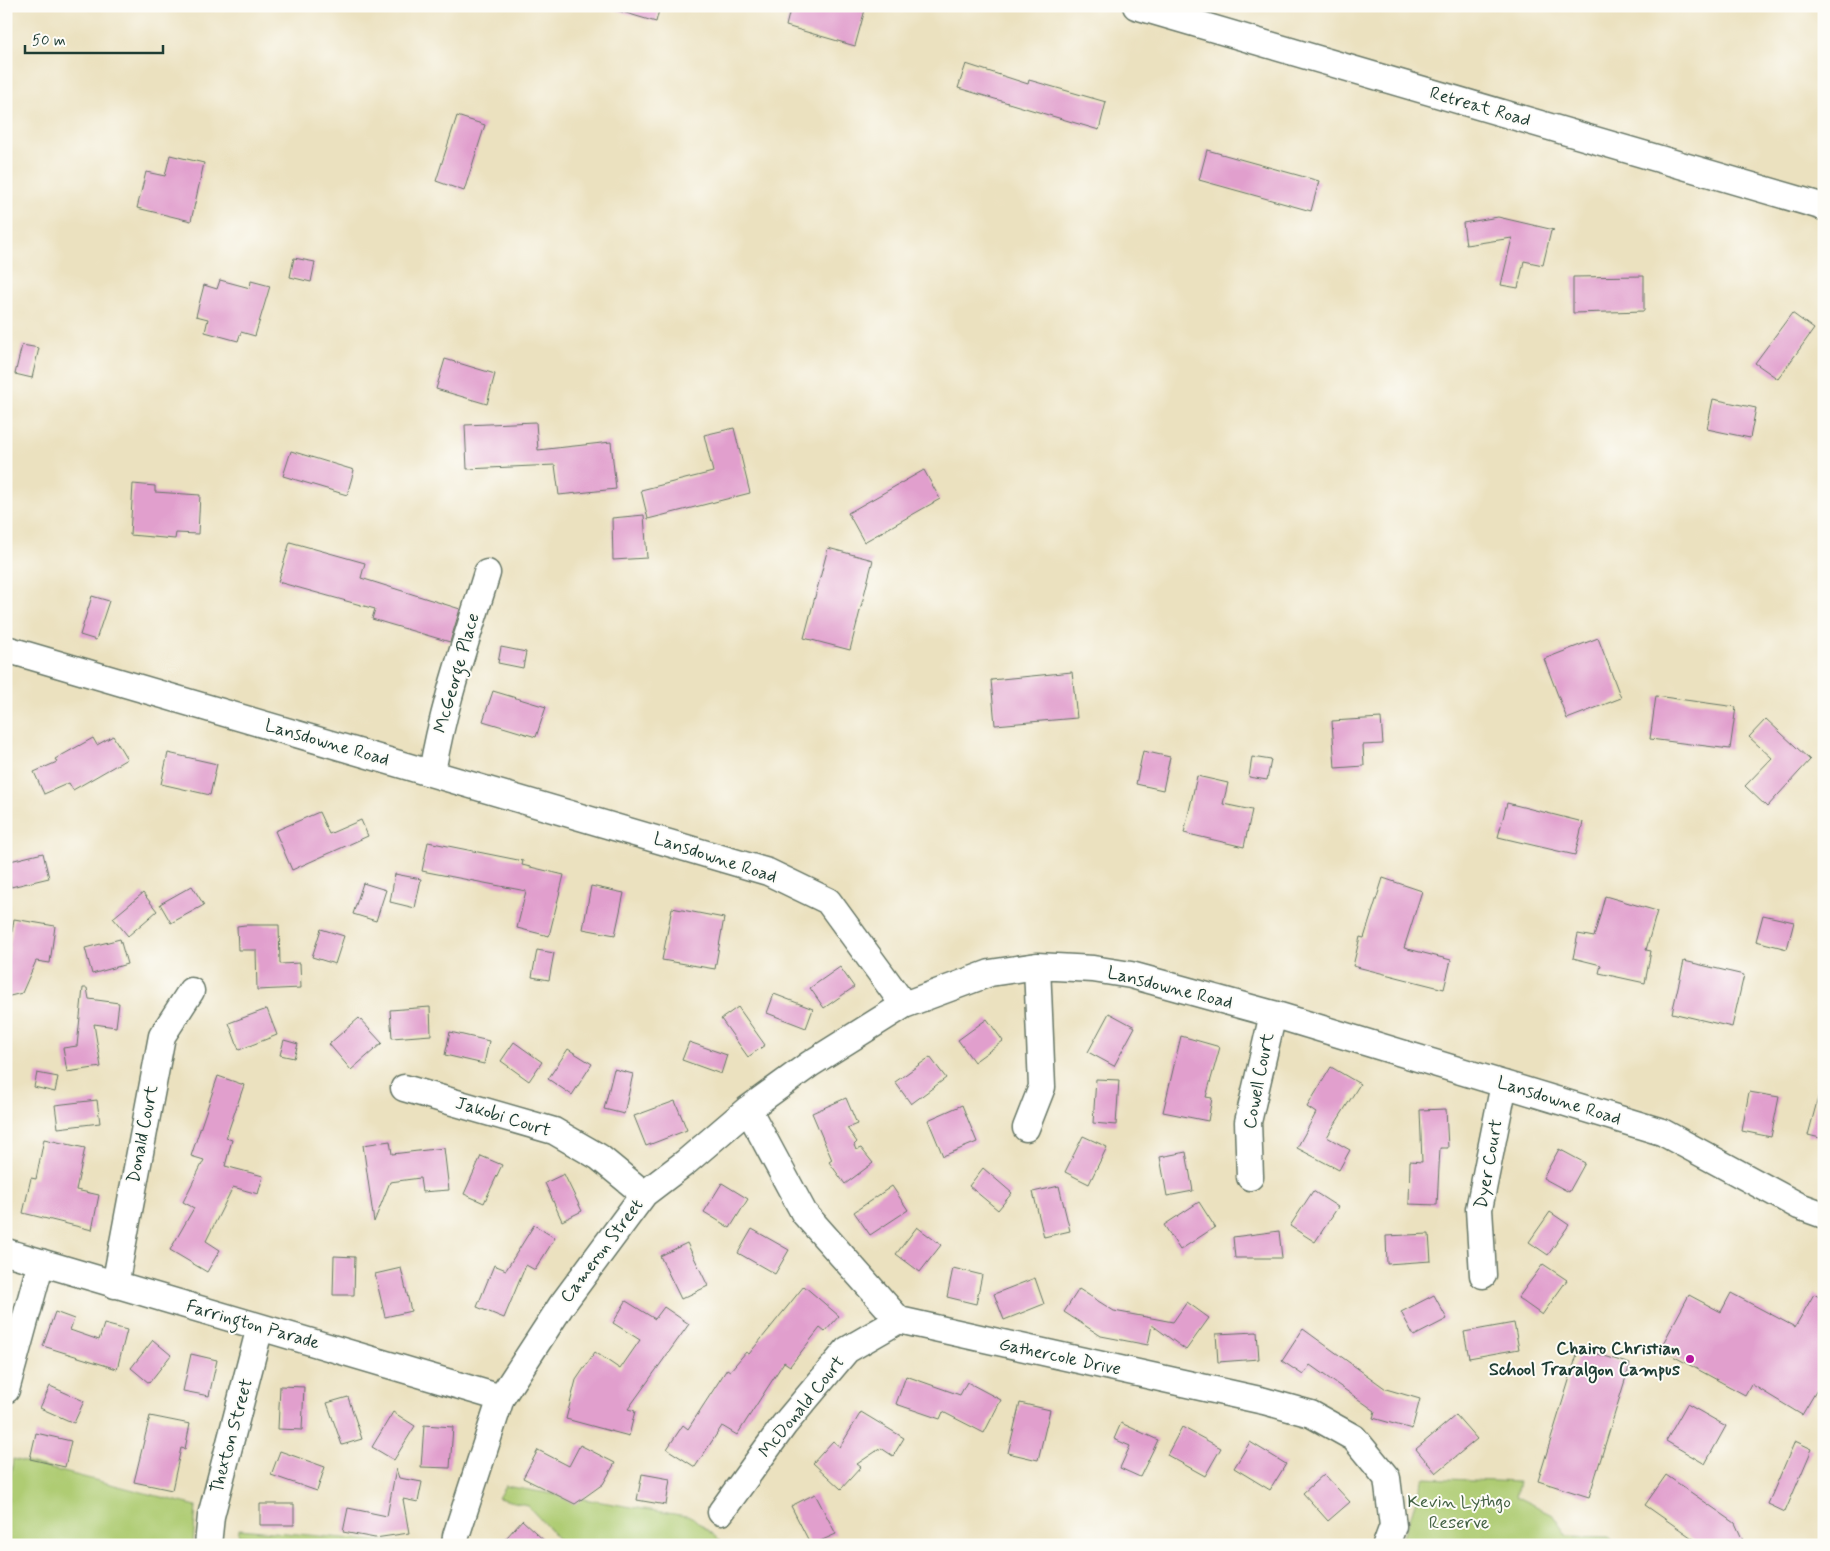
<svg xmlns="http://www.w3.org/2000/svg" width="1830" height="1551" font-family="Mynerve,sans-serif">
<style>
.green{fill:#afcc73;stroke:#678454}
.building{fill:#e19fcd}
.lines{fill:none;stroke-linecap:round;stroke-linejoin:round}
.minor-casing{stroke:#667665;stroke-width:29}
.minor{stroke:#fff;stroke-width:26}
.poi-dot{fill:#b5179e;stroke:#fdfcf7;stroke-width:2}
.labels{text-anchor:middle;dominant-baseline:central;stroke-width:4;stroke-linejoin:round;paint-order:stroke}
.street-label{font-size:18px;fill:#1f3d34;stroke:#fdfcf7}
.poi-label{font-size:18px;font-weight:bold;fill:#1f3d34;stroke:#fdfcf7;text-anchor:end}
.park-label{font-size:18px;fill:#436144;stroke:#fdfcf7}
</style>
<rect width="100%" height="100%" fill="#fdfcf7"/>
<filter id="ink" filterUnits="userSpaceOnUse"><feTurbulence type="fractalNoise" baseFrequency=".02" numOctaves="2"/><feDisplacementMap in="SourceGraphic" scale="10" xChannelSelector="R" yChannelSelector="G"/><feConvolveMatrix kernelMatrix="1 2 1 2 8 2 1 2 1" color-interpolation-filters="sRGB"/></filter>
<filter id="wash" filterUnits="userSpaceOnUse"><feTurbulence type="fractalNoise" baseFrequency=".0096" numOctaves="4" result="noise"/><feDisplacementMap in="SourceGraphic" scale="20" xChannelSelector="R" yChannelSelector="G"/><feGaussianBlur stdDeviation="1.12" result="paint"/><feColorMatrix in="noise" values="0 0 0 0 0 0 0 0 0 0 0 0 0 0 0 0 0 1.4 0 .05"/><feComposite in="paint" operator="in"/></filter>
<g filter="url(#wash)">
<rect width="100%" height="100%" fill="#ebe1bf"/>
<path class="green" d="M13 1459 196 1506 193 1545H6V1514Z
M1424 1478 1519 1482 1516 1496 1552 1514 1567 1536 1609 1537 1618 1545H1400Z
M505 1486 692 1517 725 1545H564L527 1505 498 1498Z
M239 1529 423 1545H238Z"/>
<g id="blocks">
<path class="building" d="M617 6H660L656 22 616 10Z
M791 6H866L855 46 786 26Z
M966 64 1028 84 1029 80 1106 102 1099 130 958 88Z
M457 116 485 125 464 191 436 181Z
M1207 150 1319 181 1311 211 1199 180Z
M170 155 204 163 191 221 137 208 146 172 165 176Z
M1498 217 1554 230 1551 231 1543 265 1524 261 1518 288 1501 285 1512 238 1466 245 1463 223Z
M294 258 315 262 311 282 290 277Z
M1644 276V311L1573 313V277Z
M220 280 250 288 251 281 270 286 255 336 241 332 238 341 205 332 208 319 196 316 204 285 217 289Z
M1792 313 1814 329 1778 379 1755 363Z
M22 345 39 348 32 378 15 374Z
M445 359 495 374 487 404 436 389Z
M1713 399 1756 408 1750 438 1707 429Z
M536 422 538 450 611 442 616 489 559 495 555 465 467 469 465 425Z
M734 428 750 493 648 519 641 490 713 472 704 435Z
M291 451 354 470 347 495 283 476Z
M924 470 940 499 864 542 848 513Z
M133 484 155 486V492L200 495 198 534 176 533 175 539 130 535Z
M644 515 647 558 613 560 612 518Z
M290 542 365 563 361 578 460 609 450 642 372 619 375 609 278 582Z
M828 548 873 560 850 650 804 638Z
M92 596 109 601 96 640 80 635Z
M1598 638 1621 698 1567 719 1544 659Z
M501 647 526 652 523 668 498 663Z
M1072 672 1077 718 995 725 991 680Z
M493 691 546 707 536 737 483 721Z
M1656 696 1736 707 1730 749 1650 739Z
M1381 718 1383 744 1363 745 1364 766 1335 768 1332 721Z
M1766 719 1810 760 1767 807 1745 786 1772 758 1749 737Z
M113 736 127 759 73 790 69 783 44 794 34 772 57 762 55 759 93 738 97 745Z
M1143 751 1170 757 1163 790 1136 784Z
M168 753 217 764 210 795 161 784Z
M1252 757 1271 760 1267 780 1249 777Z
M1197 776 1228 783 1223 804 1252 810 1244 847 1184 833Z
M1507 803 1583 822 1575 855 1498 837Z
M319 812 329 834 361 820 368 836 292 870 275 831Z
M428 842 523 861 522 865 564 875 549 936 517 928 526 891 422 871Z
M43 853 49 878 11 887 6 862Z
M395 874 421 879 415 908 390 902Z
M1383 878 1422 891 1404 948 1451 960 1444 989 1353 966 1360 937 1364 938Z
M363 883 386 890 376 921 353 914Z
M192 886 204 905 171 923 160 904Z
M591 886 624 893 615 935 583 929Z
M143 893 157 911 128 936 113 918Z
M1605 896 1657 911 1646 950 1651 951 1645 983 1599 973 1601 965 1573 958 1578 934 1594 937Z
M672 908 724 918 715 969 662 960Z
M1763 915 1794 922 1787 949 1756 941Z
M14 919 55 926 50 963 36 961 22 993 6 997V971Z
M245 925H279L280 964 300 963 301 988 257 990 256 950H238L237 926Z
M321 929 344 936 335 964 312 957Z
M120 939 127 964 92 974 85 948Z
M537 950 554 953 549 980 532 977Z
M1684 961 1744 975 1732 1027 1672 1013Z
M840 967 854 987 824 1008 810 988Z
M83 988H87L89 999 119 1003 116 1027 94 1024 101 1067 67 1072 63 1048 77 1046Z
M774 994 813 1009 806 1028 767 1013Z
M430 1007 431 1035 392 1038 390 1010Z
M738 1007 765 1045 748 1057 721 1019Z
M267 1009 277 1035 239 1050 229 1023Z
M1109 1013 1135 1027 1114 1066 1088 1052Z
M359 1018 382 1043 351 1070 329 1044Z
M987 1019 1003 1041 974 1062 958 1040Z
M450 1032 489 1041 484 1064 445 1055Z
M1181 1036 1220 1047 1206 1097 1212 1098 1208 1121 1163 1112Z
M284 1040 298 1044 294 1058 280 1055Z
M514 1042 542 1062 529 1081 501 1061Z
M689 1042 727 1055 721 1074 682 1060Z
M568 1049 592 1064 572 1095 548 1079Z
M930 1057 946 1078 911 1104 895 1082Z
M1331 1067 1360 1084 1327 1137 1350 1150 1339 1170 1297 1148 1316 1113 1307 1107Z
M614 1069 633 1074 624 1114 604 1109Z
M37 1073 58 1077 55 1092 34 1087Z
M218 1076 244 1085 226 1138 232 1140 225 1166 263 1176 258 1194 233 1187 206 1241 220 1250 207 1272 170 1250 194 1208 183 1202 204 1160 191 1156Z
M1096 1079 1119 1080 1116 1125 1093 1123Z
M1749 1092 1779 1097 1771 1137 1742 1131Z
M1819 1094 1824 1095V1139L1808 1135Z
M846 1098 857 1124 847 1128 857 1142 854 1145 856 1150 861 1148 873 1163 845 1184 829 1162 832 1160 812 1113Z
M97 1100 100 1123 58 1128 55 1105Z
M675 1101 687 1130 646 1146 634 1116Z
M962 1105 977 1142 943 1156 928 1120Z
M1446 1109 1448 1148H1440L1437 1205 1409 1204 1410 1161 1422 1162 1420 1110Z
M1083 1136 1107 1147 1089 1184 1065 1172Z
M44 1139 85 1148 76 1190 99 1195 92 1230 23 1213 31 1178 36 1179Z
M390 1141 392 1154 444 1148 449 1190 422 1192 420 1178 390 1182 374 1222 363 1145Z
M1559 1149 1585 1163 1569 1192 1543 1178Z
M1186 1152 1193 1191 1167 1196 1160 1157Z
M481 1156 502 1165 484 1203 464 1194Z
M983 1168 1012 1193 998 1210 969 1186Z
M564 1174 582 1211 562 1221 545 1183Z
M722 1183 748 1199 730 1228 704 1212Z
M892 1186 908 1210 870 1235 854 1212Z
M1059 1186 1070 1231 1044 1237 1033 1192Z
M1313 1191 1338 1207 1315 1242 1290 1226Z
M1199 1202 1215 1227 1180 1250 1164 1225Z
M1550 1212 1569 1225 1548 1255 1529 1242Z
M534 1225 555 1238 535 1270 526 1265 504 1318 477 1307 494 1265 506 1270Z
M917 1227 941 1245 920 1272 896 1254Z
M752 1229 789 1250 775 1274 738 1253Z
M1279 1231 1282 1258H1235L1233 1237Z
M1429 1234 1431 1261 1387 1264 1386 1236Z
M687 1243 708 1286 681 1299 660 1256Z
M334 1256 355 1257 354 1295H333Z
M1543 1264 1567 1280 1542 1315 1518 1298Z
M401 1268 411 1311 385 1317 375 1274Z
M953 1268 982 1275 976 1304 947 1297Z
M1035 1278 1044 1304 1004 1320 994 1294Z
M804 1286 839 1316 825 1332 820 1328 790 1366 784 1362 737 1435 722 1426 695 1467 667 1449 683 1425 688 1429 727 1369 730 1371 746 1352 749 1354Z
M1079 1289 1114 1311 1173 1322 1187 1302 1209 1318 1186 1350 1152 1325 1148 1345 1101 1336 1064 1312Z
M1731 1293 1795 1327 1814 1294 1824 1300V1378L1802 1415 1751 1384 1745 1395 1660 1349 1689 1295 1721 1312Z
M1434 1295 1447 1319 1414 1336 1401 1312Z
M626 1301 655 1319 664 1307 689 1324 628 1409 635 1411 629 1436 566 1419 576 1380 595 1352 620 1369 640 1340 613 1323Z
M55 1312 74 1319 70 1330 99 1340 104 1324 127 1330 117 1369 43 1346Z
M1514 1323 1519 1349 1469 1358 1464 1332Z
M1303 1329 1386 1389 1420 1399 1412 1429 1373 1418 1375 1411 1310 1365 1303 1375 1282 1361Z
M1257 1332 1259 1359 1218 1362 1216 1334Z
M153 1340 171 1355 149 1383 131 1368Z
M1579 1348 1630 1364 1589 1497 1538 1481Z
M191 1354 217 1360 209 1396 183 1391Z
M906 1376 960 1395 967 1382 1001 1400 984 1433 943 1412 940 1419 896 1404Z
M50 1386 84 1401 74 1423 40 1408Z
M280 1386 304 1387 302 1430 278 1429Z
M348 1397 362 1439 342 1445 327 1403Z
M1020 1403 1050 1410 1038 1460 1008 1453Z
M1687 1404 1726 1426 1705 1464 1666 1441Z
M393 1412 415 1426 394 1460 372 1447Z
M861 1412 904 1438 893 1456 881 1448 857 1464 861 1467 841 1489 813 1463 833 1441 840 1447Z
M1456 1415 1477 1439 1436 1473 1416 1449Z
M150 1416 190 1424 185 1449 181 1448 172 1490 134 1482Z
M1121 1423 1158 1440 1140 1477 1120 1468 1130 1446 1114 1439Z
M424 1425 453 1427 450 1468 421 1467Z
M1182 1427 1221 1448 1205 1476 1167 1455Z
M36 1433 71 1441 65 1467 30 1459Z
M1795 1441 1812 1449 1785 1512 1768 1504Z
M1250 1442 1286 1464 1270 1490 1234 1468Z
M580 1445 615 1463 603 1484 575 1504 523 1478 538 1450 569 1466Z
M280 1451 325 1467 317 1491 271 1475Z
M396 1469 399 1478 422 1482 418 1502 403 1499 409 1533 375 1538 343 1532 348 1508 387 1516Z
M642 1474 670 1479 666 1505 637 1500Z
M1324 1474 1350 1502 1328 1521 1303 1493Z
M1666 1475 1735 1523 1745 1545H1702L1645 1505Z
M815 1494 836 1534 811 1545 791 1506Z
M260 1504H294V1525H260Z
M522 1520 549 1545H500Z"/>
</g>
</g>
<g filter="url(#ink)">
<use href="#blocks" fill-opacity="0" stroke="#667665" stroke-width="1"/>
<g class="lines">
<defs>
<path id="minor" d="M1136 6 1824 207
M6 649 768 872 828 901 904 1005
M432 773C443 705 467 639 487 573
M404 1088 554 1131 599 1157 644 1194
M748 1109 804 1213 899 1320 1264 1401 1311 1414 1354 1438 1387 1478 1393 1526 1386 1545
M1026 1128 1042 1087 1037 966
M1250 1177 1248 1122 1273 1014
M6 1252 501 1398
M1483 1275 1479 1209 1504 1084
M115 1285 162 1036 191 991
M6 1390 41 1262
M721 1512 784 1425 847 1350 899 1320
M208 1545 211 1516 260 1327
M455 1545 456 1536 501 1398 561 1306 644 1194 686 1162 748 1109 810 1064 904 1005 990 973 1037 966 1093 969 1131 975 1273 1014 1662 1132 1799 1206 1824 1215"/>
</defs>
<use href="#minor" class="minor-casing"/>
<use href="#minor" class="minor"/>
</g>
</g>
<circle class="poi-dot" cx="1690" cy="1359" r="5"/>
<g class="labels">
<g class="street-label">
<text transform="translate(1480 107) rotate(16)">Retreat Road</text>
<text transform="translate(457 673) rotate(-74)">McGeorge Place</text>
<text transform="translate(327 743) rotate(16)">Lansdowne Road</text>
<text transform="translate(715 858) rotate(18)">Lansdowne Road</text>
<text transform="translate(1170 988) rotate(14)">Lansdowne Road</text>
<text transform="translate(1259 1081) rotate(-79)">Cowell Court</text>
<text transform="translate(1559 1101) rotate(17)">Lansdowne Road</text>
<text transform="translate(503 1117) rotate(17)">Jakobi Court</text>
<text transform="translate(143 1134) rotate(-79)">Donald Court</text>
<text transform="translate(1489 1164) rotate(-80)">Dyer Court</text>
<text transform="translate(602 1251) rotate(-53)">Cameron Street</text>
<text transform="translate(253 1325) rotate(16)">Farrington Parade</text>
<text transform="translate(1060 1357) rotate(12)">Gathercole Drive</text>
<text transform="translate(802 1407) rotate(-51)">McDonald Court</text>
<text transform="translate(232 1436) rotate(-75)">Thexton Street</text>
</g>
<g class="poi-label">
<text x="1680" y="1349">Chairo Christian<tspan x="1680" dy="21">School Traralgon Campus</tspan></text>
</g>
<g class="park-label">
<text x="1459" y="1502">Kevin Lythgo<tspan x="1459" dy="21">Reserve</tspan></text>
</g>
</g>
<rect width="1830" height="1551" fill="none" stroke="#fdfcf7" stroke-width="25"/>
<path d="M25 45v8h138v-8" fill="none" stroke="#1f3d34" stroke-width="2.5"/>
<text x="32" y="45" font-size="15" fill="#1f3d34" stroke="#fdfcf7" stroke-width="4" paint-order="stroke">50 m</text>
</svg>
